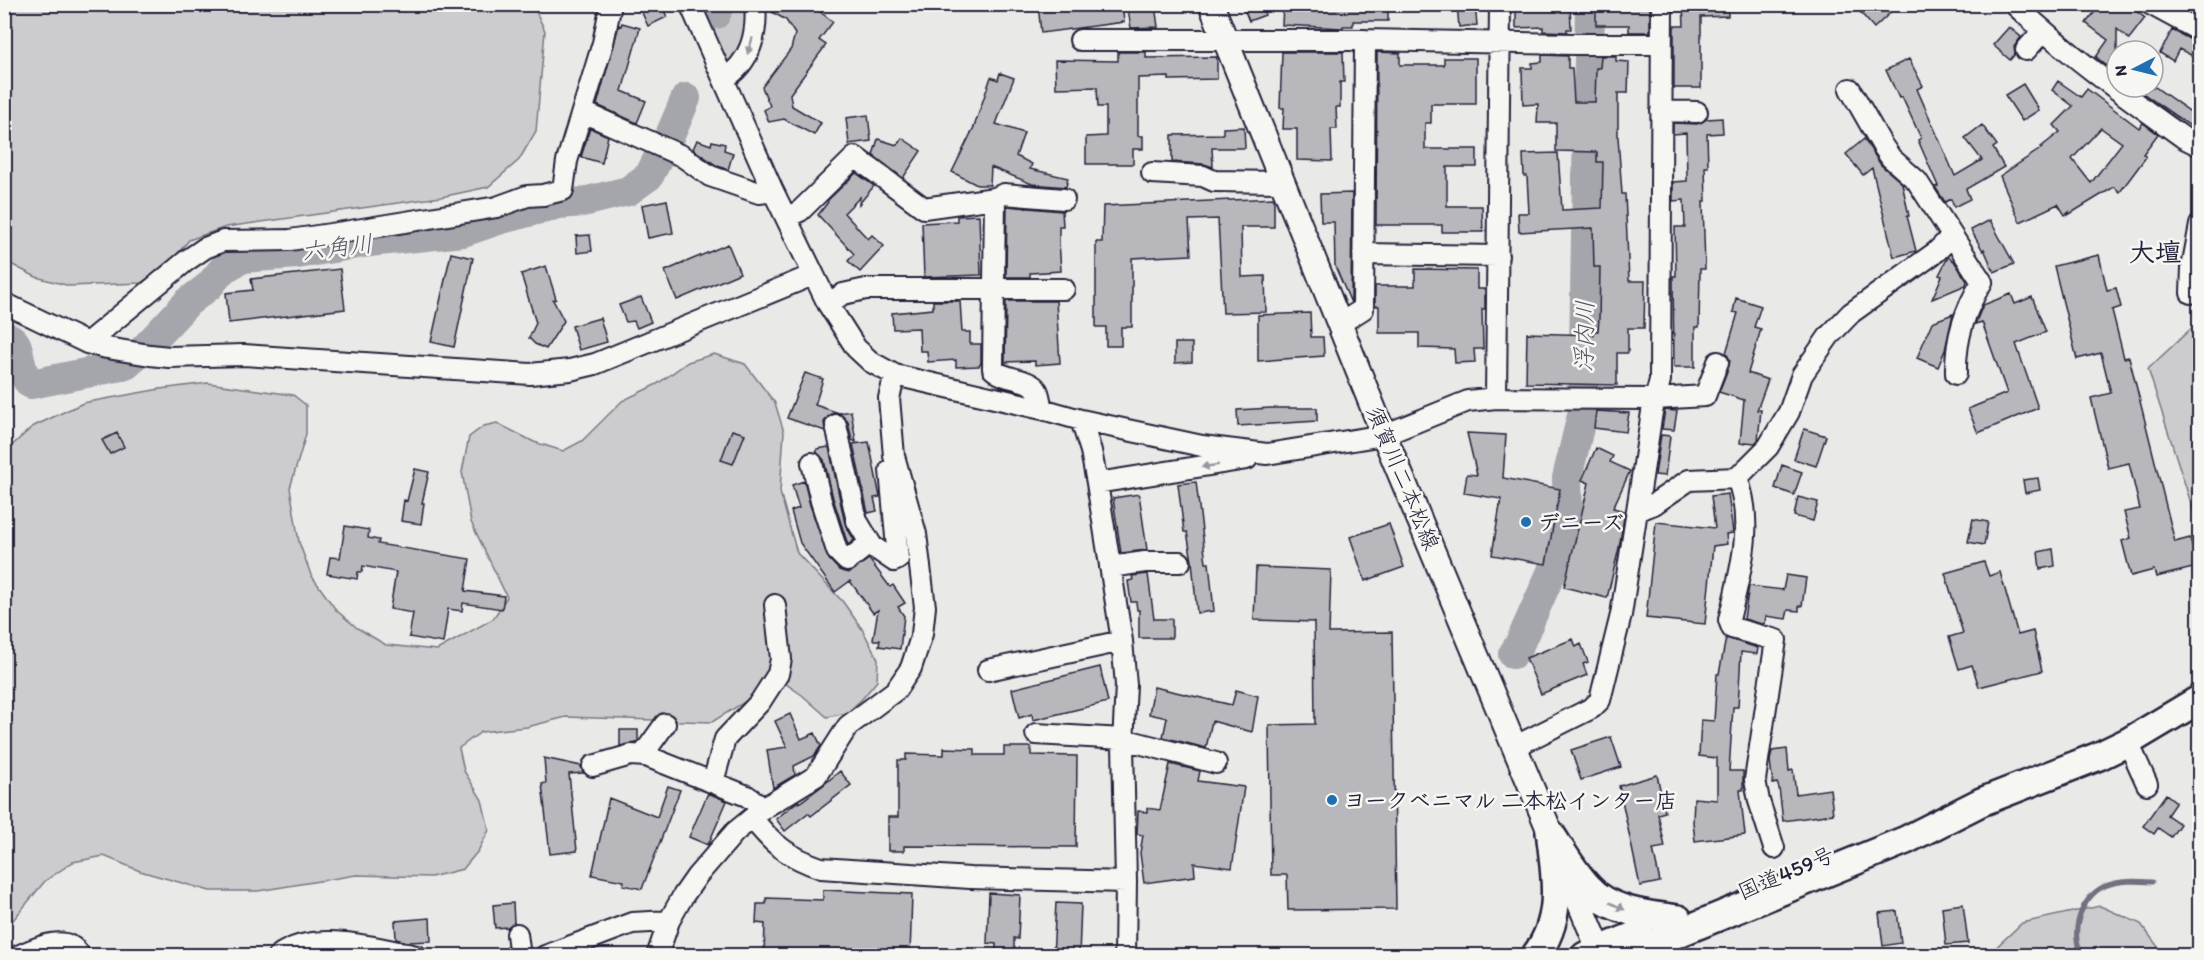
<svg xmlns="http://www.w3.org/2000/svg" width="2204" height="960" font-family="Itim,'Klee One',sans-serif">
<style>
.green{fill:#ccccce;stroke:#777784;stroke-width:1.5}
.lines{fill:none;stroke-linecap:round;stroke-linejoin:round}
.stream{stroke:#71717f;stroke-width:5}
.river{stroke:#a5a5ac;stroke-width:30}
.building{fill:#b8b8bc;stroke:#22223b;stroke-width:1.5;fill-rule:evenodd}
.minor-casing{stroke:#22223b;stroke-width:24}
.major-casing{stroke:#22223b;stroke-width:28}
.highway-casing{stroke:#22223b;stroke-width:32}
.minor{stroke:#f6f6f2;stroke-width:20}
.major{stroke:#f6f6f2;stroke-width:24}
.highway{stroke:#f6f6f2;stroke-width:27}
.oneway{fill:#9797a0}
.poi-dot{fill:#1f6fb2;stroke:#f6f6f2;stroke-width:2}
.labels{text-anchor:middle;dominant-baseline:central;stroke-width:5;stroke-linejoin:round;paint-order:stroke}
.street-label{font-size:22px;fill:#22223b;stroke:#f6f6f2}
.poi-label{font-size:22px;font-weight:bold;fill:#22223b;stroke:#f6f6f2;text-anchor:start}
.water-label{font-size:24px;font-style:italic;fill:#565668;stroke:#f6f6f2}
.quarter-label{font-size:26px;font-weight:bold;fill:#22223b;stroke:#f6f6f2}
</style>
<rect width="100%" height="100%" fill="#e9e9e7"/>
<filter id="ink" filterUnits="userSpaceOnUse"><feTurbulence type="fractalNoise" baseFrequency=".0167" numOctaves="2"/><feDisplacementMap in="SourceGraphic" scale="12" xChannelSelector="R" yChannelSelector="G"/><feConvolveMatrix kernelMatrix="1 2 1 2 8 2 1 2 1" color-interpolation-filters="sRGB"/></filter>
<g filter="url(#ink)">
<path class="green" d="M4 5H533L545 31 536 131 519 160 488 187 441 197 226 227 189 240 167 267 141 283 70 286 36 277 5 261Z
M690 5H755L756 16 724 79Z
M2199 321 2200 521 2197 522 2148 369Z
M714 354 745 364 775 403 784 432 780 492 797 553 843 602 862 629 878 659 877 681 862 699 847 713 827 717 802 695 780 680 712 722 566 717 527 727 481 732 459 748 464 771 482 800 489 830 478 851 463 869 431 877 356 875 258 891H210L140 871 104 856 73 862 45 881 5 930V452L32 427 83 403 160 389 208 383 293 395 306 405V434L290 488 299 542 311 575 336 610 357 628 386 645 437 650 493 619 507 597 471 522 462 472 469 437 484 426 497 423 534 442 563 451 582 441 622 401 657 384 688 362Z
M2100 906 2141 924 2164 955H1988L2022 923Z"/>
<g class="lines">
<path class="stream" d="M2083 956C2068 934 2081 896 2105 886 2120 880 2136 881 2152 882"/>
<path class="river" d="M716 14 719 4
M4 337C26 338 14 370 31 384L126 365 145 348 188 302 209 286 223 269 243 258 297 254 369 242 463 232 498 220 559 204 583 202 628 191 649 176 671 133 686 98
M1513 654 1519 645 1552 571 1568 513 1567 478 1583 411 1590 4"/>
</g>
<path class="building" d="M638 4H661L667 17 648 26Z
M767 4H810L833 22 819 40 826 45 790 94 792 106 821 123 814 135 784 119 769 122 764 110 770 106 762 87 791 49 795 34 786 20 767 9Z
M1038 4H1122L1124 22 1041 33Z
M1242 4H1261L1265 15 1249 21Z
M1283 4H1388V21H1353V26H1343V28L1282 25Z
M1457 4H1475L1477 25 1459 27Z
M1516 4H1570L1571 29H1567V32L1543 31V27L1516 28Z
M1596 4H1643V7H1650V32H1629V25H1596Z
M1683 4H1728V16L1701 17V88H1674V26H1684Z
M1853 4H1883L1890 13 1874 28Z
M2101 4H2127L2145 18 2129 39 2117 29V74L2096 57 2108 40 2086 23Z
M1155 5 1158 27 1131 28 1128 9Z
M622 23 640 28 622 91 646 101 637 123 597 105 619 25 621 26Z
M2009 27 2021 37 2014 47 2015 54 2010 60 1993 45Z
M2172 30 2199 44V59L2179 49 2173 61 2160 53Z
M1118 52H1146V58L1217 57V79L1169 80V77L1138 78V136H1143V149H1133V164H1086V137L1106 136V107H1098L1097 87 1056 88 1055 60 1118 61Z
M1282 52H1343L1344 82H1340V107H1336L1337 129H1331L1332 161 1297 160V129H1283L1284 108H1280Z
M1377 52 1400 53V65H1444V58H1476V104H1431V123H1425V149H1477V167H1447V206H1482L1483 232H1442V225H1376Z
M1542 55 1568 56V68H1572L1574 102H1595L1596 68H1600L1601 56H1616V61L1629 62 1628 93H1618V137L1622 194H1625L1629 281H1645L1644 328H1628V353H1617V385L1526 383 1527 333 1594 335V331H1598L1599 319 1600 267H1594L1593 228 1519 232 1518 213H1529L1527 176H1524L1523 154 1558 153 1562 210 1602 208 1603 162H1597V152L1556 151V123H1537L1538 104 1523 105 1522 68H1532V63L1542 62Z
M1909 59 1923 86 1917 89 1955 176 1982 160 1965 138 1982 125 1997 145 1993 148 2004 167 1966 189 1970 199 1954 207 1951 199 1945 202 1935 187 1938 186 1918 140 1921 138 1902 97 1899 98 1886 70Z
M1000 73 1014 78 996 124 1024 133 1016 156 1032 164 1030 169 1068 178 1066 187 1032 184 991 167 990 185H977L952 172 974 127 991 77 998 80Z
M2058 81 2081 97 2087 89 2139 128 2143 123 2158 134 2143 154 2146 157 2120 192 2114 187 2068 215 2069 212 2065 215 2058 204 2020 222 2000 176 2042 148 2041 147 2060 132 2054 125 2073 106 2052 90ZM2101 128 2122 143 2091 183 2072 159Z
M2023 84 2039 110 2022 121 2005 95Z
M2134 87H2155L2199 118V132Z
M868 115 871 141 849 144 846 118Z
M1722 118 1723 133 1707 134 1708 167H1705L1706 201H1703L1705 269H1700L1699 327H1695V367H1674L1673 276H1676L1675 227H1685L1684 200 1673 201V182L1687 181V179L1686 133 1673 134V123L1697 124 1707 119Z
M1244 127 1245 148H1212L1213 167 1204 164 1172 162V135L1223 134V128Z
M590 128 608 136 602 163 581 157Z
M902 138 921 151 903 178 873 155 878 139 897 145Z
M1864 139 1881 165 1902 183 1909 216H1907L1916 251 1894 257 1872 168 1863 175 1846 154Z
M697 140 711 145 712 141 725 144 724 150 733 153 728 170 716 165 693 149Z
M856 173 874 186 859 204 860 197 844 213 868 239 872 235 884 246 860 272 848 261 854 254 818 215 828 202 827 201Z
M1352 193 1351 302V303L1335 266 1334 222H1321L1320 194Z
M1274 198V227H1241L1242 277 1265 276 1266 312 1223 313 1218 219 1189 220 1191 255 1132 258V327H1121V346H1106V327H1096V242H1102L1103 206Z
M667 200 673 233 648 238 642 205Z
M1007 206 1062 211 1063 226H1059V241L1061 271 1030 273V277H1006Z
M979 215 981 275 924 277 922 223 957 221V216Z
M1990 220 2014 264 1994 272 1984 249 1983 251 1971 230Z
M590 235 592 251 577 253 576 236Z
M728 244 740 273 677 300 665 271Z
M451 253 473 258 454 347 431 342Z
M2099 255 2107 290 2116 288 2121 307 2112 310 2124 358 2129 357 2175 542 2190 538 2197 567 2156 577 2154 570 2131 576 2122 541 2131 538 2124 512 2140 509 2129 463 2108 468 2091 398 2111 393 2101 353 2077 359 2054 266Z
M1948 257 1954 261 1967 281 1966 285 1932 299 1942 276 1939 275Z
M546 266 556 299 553 300 564 321 546 349 535 344 529 338 536 323 521 274Z
M340 269 345 309 229 323 226 293 253 290 251 279Z
M1415 269 1477 270V289H1485V309H1482L1483 349H1474L1475 362 1455 363 1454 349 1419 348V333H1379V306H1375V286H1415Z
M2011 294 2015 304 2032 297 2046 332 2016 344 2038 408 1978 433 1968 409 2007 393 1982 322 1975 324 1983 305Z
M641 297 651 322 637 328 634 321 626 322 619 305Z
M1736 298 1761 306 1754 327 1761 329 1748 373 1768 380 1757 410H1761L1758 440 1755 443 1746 442 1745 444 1740 443 1744 400 1719 392 1729 366 1730 360 1726 353 1738 313 1733 312Z
M933 301H960L962 332H970V344H981V363L979 366 956 367V360L928 362 927 351H920L919 328 893 329 892 313 933 309Z
M1006 301H1056L1060 363 1035 365V361L1005 362Z
M1310 313 1311 337H1323L1324 356 1258 361V315Z
M1953 314 1945 350 1938 367 1917 358 1932 322Z
M600 318 607 342 579 350 572 326Z
M1175 343H1192V362L1175 363Z
M805 373 823 379 815 405 839 413 851 411 856 442 852 440 848 422 840 414 833 413 828 417 824 422 825 431 787 418Z
M1271 408H1317V421L1238 426 1237 410Z
M1665 410 1677 411 1674 430 1662 429Z
M1596 411 1629 413 1626 432 1594 428Z
M1804 429 1826 436 1816 466 1794 459Z
M732 430 745 434 733 464 721 460Z
M117 433 124 447 110 454 102 440Z
M1467 433 1506 435 1503 478 1560 489 1546 564 1492 555 1501 499 1464 493 1467 474 1477 475Z
M1661 435 1670 436 1665 476 1655 475Z
M869 442 880 497 874 498 877 511 868 513 853 444Z
M829 447 845 524 854 540 848 545 833 498 824 460 817 453V449Z
M1596 448 1613 456 1610 462 1630 471 1613 508 1625 511 1619 548 1607 598 1564 587 1589 483 1582 480Z
M1782 465 1802 472 1794 495 1775 488Z
M415 469 429 472 422 503H424L421 524 401 521 404 500 407 501Z
M2038 478 2040 490 2025 493 2023 480Z
M804 481 810 505 829 559 839 570 849 573 869 559 890 587 893 585 905 603 898 607 904 616 900 649 879 646 880 640H873L878 610 873 613 850 581 835 592 800 543 791 511 799 508 792 485Z
M1196 482 1206 563H1209L1214 611 1197 613 1192 561 1187 532H1184L1178 484Z
M1139 494 1147 550 1121 553 1113 498Z
M1728 494 1733 533 1726 534 1727 544 1713 546 1705 624 1646 618 1656 522 1715 528 1711 496Z
M1798 497 1818 502 1813 521 1794 516Z
M1973 519 1988 522 1984 545 1968 542Z
M1389 524 1404 567 1365 581 1350 537Z
M345 526 369 530 368 538 379 540 378 544 470 559 465 591 504 596 502 609 463 603 462 611 448 609 443 643 409 637 413 613 390 609 396 572 363 566 362 572H358L357 579 327 574 330 557 340 558Z
M2053 549 2055 566 2040 569 2038 552Z
M1984 562 1989 576 2000 572 2018 635 2033 631 2042 671 1979 687 1972 665 1959 669 1949 637 1963 633 1945 573Z
M1256 567 1331 570 1329 633 1392 632 1396 909 1288 910 1287 875H1271L1269 725 1315 724 1314 622 1254 620Z
M1148 574 1154 619H1172V638H1139V610H1137L1136 602H1131L1128 581 1133 580 1132 576Z
M1786 575 1806 578 1802 606H1799V611L1788 610 1786 619 1766 616 1765 623 1762 624 1744 619 1749 586 1783 590Z
M1726 638 1758 648 1757 654 1741 652 1738 707H1733L1729 771H1743V790H1740L1745 835 1695 841 1693 822 1694 798 1717 800V758L1699 756 1701 720 1714 721 1717 674H1719Z
M1573 639 1576 647 1581 644 1588 662 1583 664 1587 675 1541 694 1526 658Z
M1100 667 1108 702 1033 720 1032 714 1019 718 1012 689Z
M1154 687 1232 705 1236 690 1258 696 1252 732 1212 721 1206 748 1163 737 1167 718 1149 714Z
M790 714 801 739 815 733 821 746 814 756 794 766 795 775 773 788 767 750 787 747 775 721Z
M620 730H638V741L636 743 620 746Z
M1611 737 1621 767 1581 780 1571 750Z
M1004 747H1031V755L1077 756 1076 847 904 846V851H888V817H898V760H906V754L944 755V748L975 749V755H1004Z
M1787 749 1789 771 1793 770 1796 794 1830 789 1833 814 1783 821 1779 788 1777 783 1773 784 1770 761 1772 751Z
M544 758 581 766 583 773 569 774 577 851 550 854 542 784 546 783Z
M1170 764 1200 771 1198 781 1244 787 1232 868 1194 863 1195 876 1144 883 1140 853 1143 835 1137 834 1138 811 1147 812V808L1160 810Z
M840 771 851 785 811 816 808 813 785 831 776 819 798 801 799 803 822 786Z
M1657 775 1665 812 1658 814 1665 847 1653 849 1660 882 1640 886 1619 786Z
M668 786 680 790 642 889 623 885 624 881 592 875 609 798 657 817Z
M708 793 727 801 708 845 689 837Z
M2166 794 2176 802 2167 815 2180 824 2171 837 2158 828 2154 834 2143 826Z
M823 890 912 894 910 956H764L765 924 756 923 757 904H766V898L823 900Z
M989 893 1020 895 1018 939 1014 938V956H996V944L987 943Z
M513 903 514 923 508 927 495 928 493 905Z
M1056 903 1081 904 1079 956H1053Z
M1963 904 1968 943 1946 945 1942 907Z
M1897 911 1901 943 1883 946 1879 913Z
M430 918 431 941 407 942 396 939 395 921Z"/>
<g class="lines">
<defs>
<path id="minor" d="M690 4 773 191 828 304 856 348 871 362 895 375 1042 409 1081 420 1202 446 1267 454 1384 435 1468 401 1496 398 1655 399 1705 396 1718 362
M2014 4C2068 55 2124 95 2184 138L2200 146
M2150 4 2200 31
M1080 40H1365L1575 44H1661
M2026 50 2043 31
M724 79C750 63 758 34 755 4
M1850 89 1882 145 1891 158 1917 181 1982 282C1964 311 1955 340 1956 374
M1661 111 1697 112
M583 112 682 156 710 176 759 193 773 191
M1152 173 1203 176 1214 181 1281 182
M995 198 1004 194 1064 199
M787 217 800 211 855 157 924 208 995 198 993 369C1004 380 1030 378 1037 390 1040 395 1040 403 1042 409
M1363 254 1498 256
M2191 293 2192 268 2200 225
M4 303 87 343 107 348 150 355 169 357 244 355 530 374 570 370 595 364 813 275
M828 304 843 294 866 289H1064
M1341 323 1363 309 1365 40
M87 343 186 261 205 248 223 241 290 240 344 232 497 207 527 196 543 195 563 190 567 161 603 43 611 4
M1496 398 1500 4
M1081 420 1091 451 1097 483 1122 641 1126 685 1123 744 1126 882 1125 956
M836 425 857 521 872 546 894 561 898 559 890 470
M812 463 821 501 837 551 847 561 870 543
M1737 478C1755 525 1740 572 1729 620L1732 628 1776 640 1755 780 1759 801 1774 848
M1097 483 1247 459
M1639 510 1654 504 1689 480 1737 478 1768 447 1789 412 1802 375 1829 336 1851 313 1936 252 1951 237
M1110 567 1145 562H1180
M988 670 1122 641
M1036 734 1123 739 1216 763
M2128 742 2147 784
M1514 747 1592 708 1600 700 1621 615 1652 412 1660 380 1662 4
M642 756 665 724
M593 766 631 755 646 756 747 796 764 808
M713 782 725 739 760 702 778 674 781 659 775 605
M753 819C773 845 789 857 821 868L970 878 1126 882
M517 934 520 956
M18 956C36 948 67 932 80 956
M278 956C314 929 377 948 417 956
M545 956 632 923 669 921
M657 956 669 921 683 896 697 876 735 832 767 806 816 776 848 726 896 690 911 668 922 634 925 607 916 534 894 456 889 398 895 375"/>
<path id="major" d="M1211 4 1384 435 1599 949"/>
<path id="highway" d="M1550 833C1562 851 1573 871 1588 887 1610 912 1647 915 1678 919
M1535 956C1563 920 1556 880 1551 839
M1585 956 1639 934
M1622 956 1906 840 1981 802 2099 756 2128 742 2200 699"/>
</defs>
<use href="#minor" class="minor-casing"/>
<use href="#major" class="major-casing"/>
<use href="#highway" class="highway-casing"/>
<use href="#minor" class="minor"/>
<use href="#major" class="major"/>
<use href="#highway" class="highway"/>
</g>
<defs><path id="oneway-solid" d="M-6-.8H1V-3.2L6.5 0L1 3.2V.8H-6Z" transform="scale(1.5)"/></defs>
<g class="oneway">
<use href="#oneway-solid" transform="translate(750 46) rotate(107)"/>
<use href="#oneway-solid" transform="translate(1210 466) rotate(172)"/>
<use href="#oneway-solid" transform="translate(1617 906) rotate(26)"/>
</g>
</g>
<g class="poi-dot">
<circle cx="1526" cy="522" r="6"/>
<circle cx="1332" cy="800" r="6"/>
</g>
<g class="labels">
<g class="street-label">
<text transform="translate(1403 478) rotate(67)">須賀川二本松線</text>
<text transform="translate(1786 873) rotate(-23)">国道459号</text>
</g>
<g class="poi-label">
<text x="1538" y="522">デニーズ</text>
<text x="1344" y="800">ヨークベニマル 二本松インター店</text>
</g>
<g class="water-label">
<text transform="translate(337 247) rotate(-7)">六角川</text>
<text transform="translate(1584 336) rotate(-89)">浮内川</text>
</g>
<g class="quarter-label">
<text x="2155" y="252">大壇</text>
</g>
</g>
<rect width="2204" height="960" fill="none" stroke="#f6f6f2" stroke-width="24"/>
<rect x="12" y="12" width="2180" height="936" fill="none" stroke="#22223b" stroke-width="2" filter="url(#ink)"/>
<g transform="translate(2135 69) rotate(263)"><circle r="28" fill="#f6f6f2" stroke="#a1a1a9" stroke-width="1.5"/>
<path d="M0-4.5L10 22L0 15L-10 22Z" fill="#1f6fb2"/>
<text y="-9" font-size="16" font-weight="bold" text-anchor="middle" fill="#22223b">N</text>
</g>
</svg>
